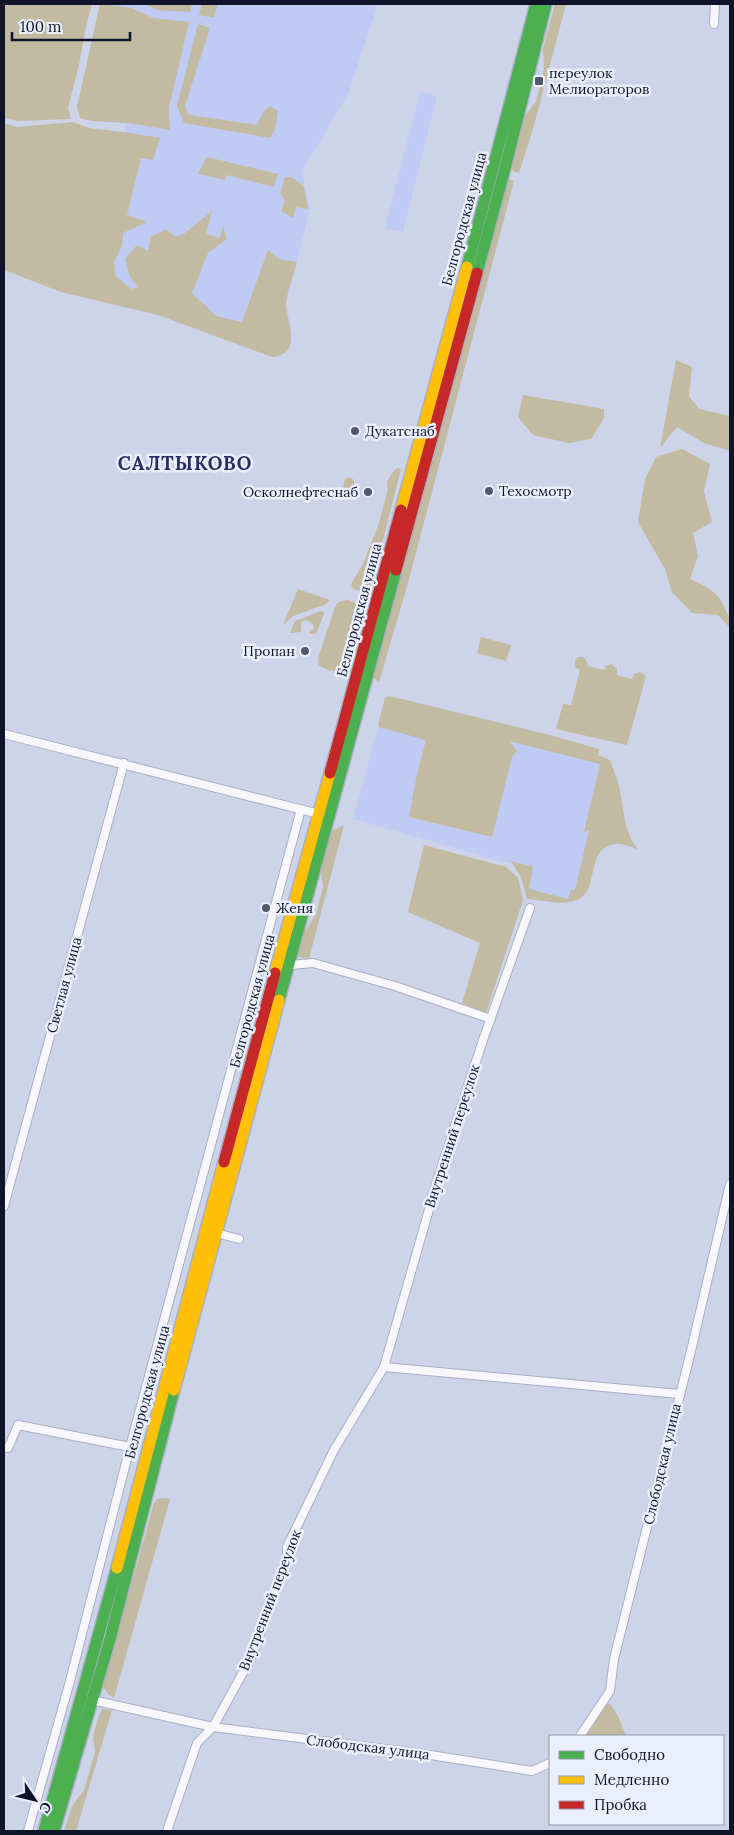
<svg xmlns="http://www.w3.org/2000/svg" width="734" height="1835" font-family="Lora,serif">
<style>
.built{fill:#c0cbf4}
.green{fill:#c2baa1}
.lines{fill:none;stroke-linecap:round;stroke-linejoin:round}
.street-casing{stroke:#a9afc4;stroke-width:10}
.fast-casing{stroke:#a9afc4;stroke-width:14}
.slow-casing{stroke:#a9afc4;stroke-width:14}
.jam-casing{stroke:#a9afc4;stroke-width:14}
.street{stroke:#f8f8fc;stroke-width:8}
.fast{stroke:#4caf50;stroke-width:11}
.slow{stroke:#ffc107;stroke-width:11}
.jam{stroke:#c62828;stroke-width:11}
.poi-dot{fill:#52576d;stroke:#ebeffc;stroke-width:2}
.labels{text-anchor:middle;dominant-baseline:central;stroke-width:5;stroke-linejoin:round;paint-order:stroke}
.poi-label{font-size:14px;fill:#0f142b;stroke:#ebeffc;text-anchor:start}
.street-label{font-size:14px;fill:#0f142b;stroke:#ebeffc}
.district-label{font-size:19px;font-weight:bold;letter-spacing:1px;fill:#252f62;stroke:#ebeffc}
</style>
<rect width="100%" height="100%" fill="#cdd3e8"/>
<path class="built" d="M100 4H378L348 94 302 172 310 210 286 304 292 332 290 346 281 355 272 357 158 315 85 298 127 123 92 121 80 118 77 107Z
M420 92 437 96 403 232 385 228Z
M384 705 608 760 576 896 565 901 527 892 518 866 353 819Z"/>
<path class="green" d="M4 4H92L86 26 79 65 68 108 71 119 18 121 4 118Z
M100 4 132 8 153 18 189 22 169 108 170 130 128 123 92 121 80 118 77 107Z
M144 4H192L190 12 157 10Z
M202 4H218L214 18 199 15Z
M555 4H566L533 129 519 173 513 171 512 168 524 117 536 102 544 70 543 49Z
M198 24 210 28 185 106 189 115 257 125 264 111 270 106 278 111 275 130 270 138 184 123 177 106Z
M72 122 89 128 123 132 160 138 153 160 141 158 127 215 147 222 123 233 122 246 114 261 115 275 131 289 138 287 130 277 125 259 137 245 148 251 151 237 166 229 176 237 185 233 212 211 206 234 220 238 223 226 227 239 208 253 192 293 216 316 242 322 268 250 279 259 297 262C294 274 286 293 286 305 287 325 303 353 272 357L158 315 61 292 4 270V123L17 127Z
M207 157 278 174 274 187 226 175 225 180 198 174Z
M285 177H291L304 186 308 209 296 207 293 218 281 211 285 200 280 194Z
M509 179 514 181 408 583 379 682 373 677Z
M676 360 692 367 689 396 699 409 730 416V451L704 443 677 427 660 448Z
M523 395 604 409V418L591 439 569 443 533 435 518 417Z
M682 449 710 464 704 491 712 522 693 533 698 556 690 579C701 584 712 588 720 599 724 605 725 612 730 617V628L718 615 692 613 672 592 665 569 638 522 645 479 656 457Z
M397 468 401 469 371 587 360 591 353 589 351 584 363 564 379 523 388 489 387 482 392 473Z
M348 477 354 480V484H353L350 492 352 493 347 498H344L342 494 345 479Z
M298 589 330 600 326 604 293 616 283 625Z
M348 600 354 602 361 609 343 668C336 674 324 670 318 664V658L336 604 341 601Z
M321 611 324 612V614L316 634H308L314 628 313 624 306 620 301 622V632L290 633 295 621Z
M481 637 511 645 506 661 477 653Z
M578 657H583L586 660 588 666 604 670 606 666 611 664 617 669V675L632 679 634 674 640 672 646 676 627 745 556 729 563 704 571 705 580 670 575 667V660Z
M389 696 550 735 599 749 598 755 610 760C613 769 617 777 619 786 624 808 623 832 638 849 632 848 622 843 616 844 584 847 601 890 577 900 562 906 543 900 527 899L521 877 511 861 533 867 529 889 568 899 571 889 575 890 589 830 584 832 600 764 509 741 517 751 512 757 492 837 409 817 417 774 426 740 379 727 378 725 385 698Z
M344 825 309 959 299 957 297 952 303 934 316 915 323 887 320 867 331 831Z
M424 845 506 867 518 878 523 900 486 1013 462 1003 480 943 408 912Z
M163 1498 170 1499 114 1698 108 1694 103 1687 154 1503 157 1499Z
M610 1704 618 1716 626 1736H586L605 1705Z
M102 1709 112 1710 76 1831H64L72 1806 84 1790 95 1752 93 1736 98 1718Z"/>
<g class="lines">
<defs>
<path id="street" d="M714 24 715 4
M4 734 319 814
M290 965 313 963 395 986 491 1019
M4 1206 124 763
M216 1233 239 1239
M384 1367 679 1394
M4 1448H8L18 1425 130 1447
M92 1700 213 1727 424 1754 532 1771 550 1763
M580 1736 610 1691 614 1659 690 1355 730 1184
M28 1831 70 1681 130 1447 301 809
M167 1831 197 1743 213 1727 251 1658 287 1560V1547L334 1450 384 1367 438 1178 483 1040 530 908"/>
<path id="fast" d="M467 267 536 4
M477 273 503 176 546 4
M279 1000 396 570
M44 1831 117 1568
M54 1831 110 1639 174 1390"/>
<path id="slow" d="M401 510 467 267
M275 973 330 773
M174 1390 279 1000
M117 1568 224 1162"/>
<path id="jam" d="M396 570 477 273
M330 773 401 510
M224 1162 275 973"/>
</defs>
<use href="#street" class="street-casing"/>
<use href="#fast" class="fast-casing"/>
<use href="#slow" class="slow-casing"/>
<use href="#jam" class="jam-casing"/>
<use href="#street" class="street"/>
<use href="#fast" class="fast"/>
<use href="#slow" class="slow"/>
<use href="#jam" class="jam"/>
</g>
<g class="poi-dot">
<rect x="534" y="76" width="10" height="10" rx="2.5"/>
<circle cx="355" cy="431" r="5"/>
<circle cx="489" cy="491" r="5"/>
<circle cx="368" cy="492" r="5"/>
<circle cx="305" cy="651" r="5"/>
<circle cx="266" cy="908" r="5"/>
</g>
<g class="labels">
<g class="poi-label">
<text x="549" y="73">переулок<tspan x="549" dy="16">Мелиораторов</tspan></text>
<text x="365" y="431">Дукатснаб</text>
<text x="499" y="491">Техосмотр</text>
<text x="358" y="492" text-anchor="end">Осколнефтеснаб</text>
<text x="295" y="651" text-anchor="end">Пропан</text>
<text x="276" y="908">Женя</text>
</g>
<g class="street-label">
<text transform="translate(464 219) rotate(-75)">Белгородская улица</text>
<text transform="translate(359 610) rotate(-75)">Белгородская улица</text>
<text transform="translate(64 985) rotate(-75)">Светлая улица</text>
<text transform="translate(252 1001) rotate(-75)">Белгородская улица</text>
<text transform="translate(452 1136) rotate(-72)">Внутренний переулок</text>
<text transform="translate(147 1392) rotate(-75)">Белгородская улица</text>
<text transform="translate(662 1464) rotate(-77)">Слободская улица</text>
<text transform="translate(270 1600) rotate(-69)">Внутренний переулок</text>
<text transform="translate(368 1747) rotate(7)">Слободская улица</text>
</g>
<g class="district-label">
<text x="185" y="463">САЛТЫКОВО</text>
</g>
</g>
<rect width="734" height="1835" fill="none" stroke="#0f142b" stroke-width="10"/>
<rect x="549" y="1735" width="175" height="90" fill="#ebeffc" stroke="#9397a8"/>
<rect x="559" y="1751" width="25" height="8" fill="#4caf50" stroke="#9397a8"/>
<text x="594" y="1760" font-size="15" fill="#0f142b">Свободно</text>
<rect x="559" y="1776" width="25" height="8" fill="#ffc107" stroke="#9397a8"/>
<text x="594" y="1785" font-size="15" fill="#0f142b">Медленно</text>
<rect x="559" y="1801" width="25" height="8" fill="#c62828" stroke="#9397a8"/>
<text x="594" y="1810" font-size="15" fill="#0f142b">Пробка</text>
<g transform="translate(35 1800) rotate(125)" stroke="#ebeffc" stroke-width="4" paint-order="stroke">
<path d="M0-4L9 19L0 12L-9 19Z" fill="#0f142b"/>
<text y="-8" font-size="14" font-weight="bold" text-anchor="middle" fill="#0f142b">С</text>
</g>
<path d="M12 32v8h118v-8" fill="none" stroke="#0f142b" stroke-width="2.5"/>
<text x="20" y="32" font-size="15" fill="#0f142b" stroke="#ebeffc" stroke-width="4" paint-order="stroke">100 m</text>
</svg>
